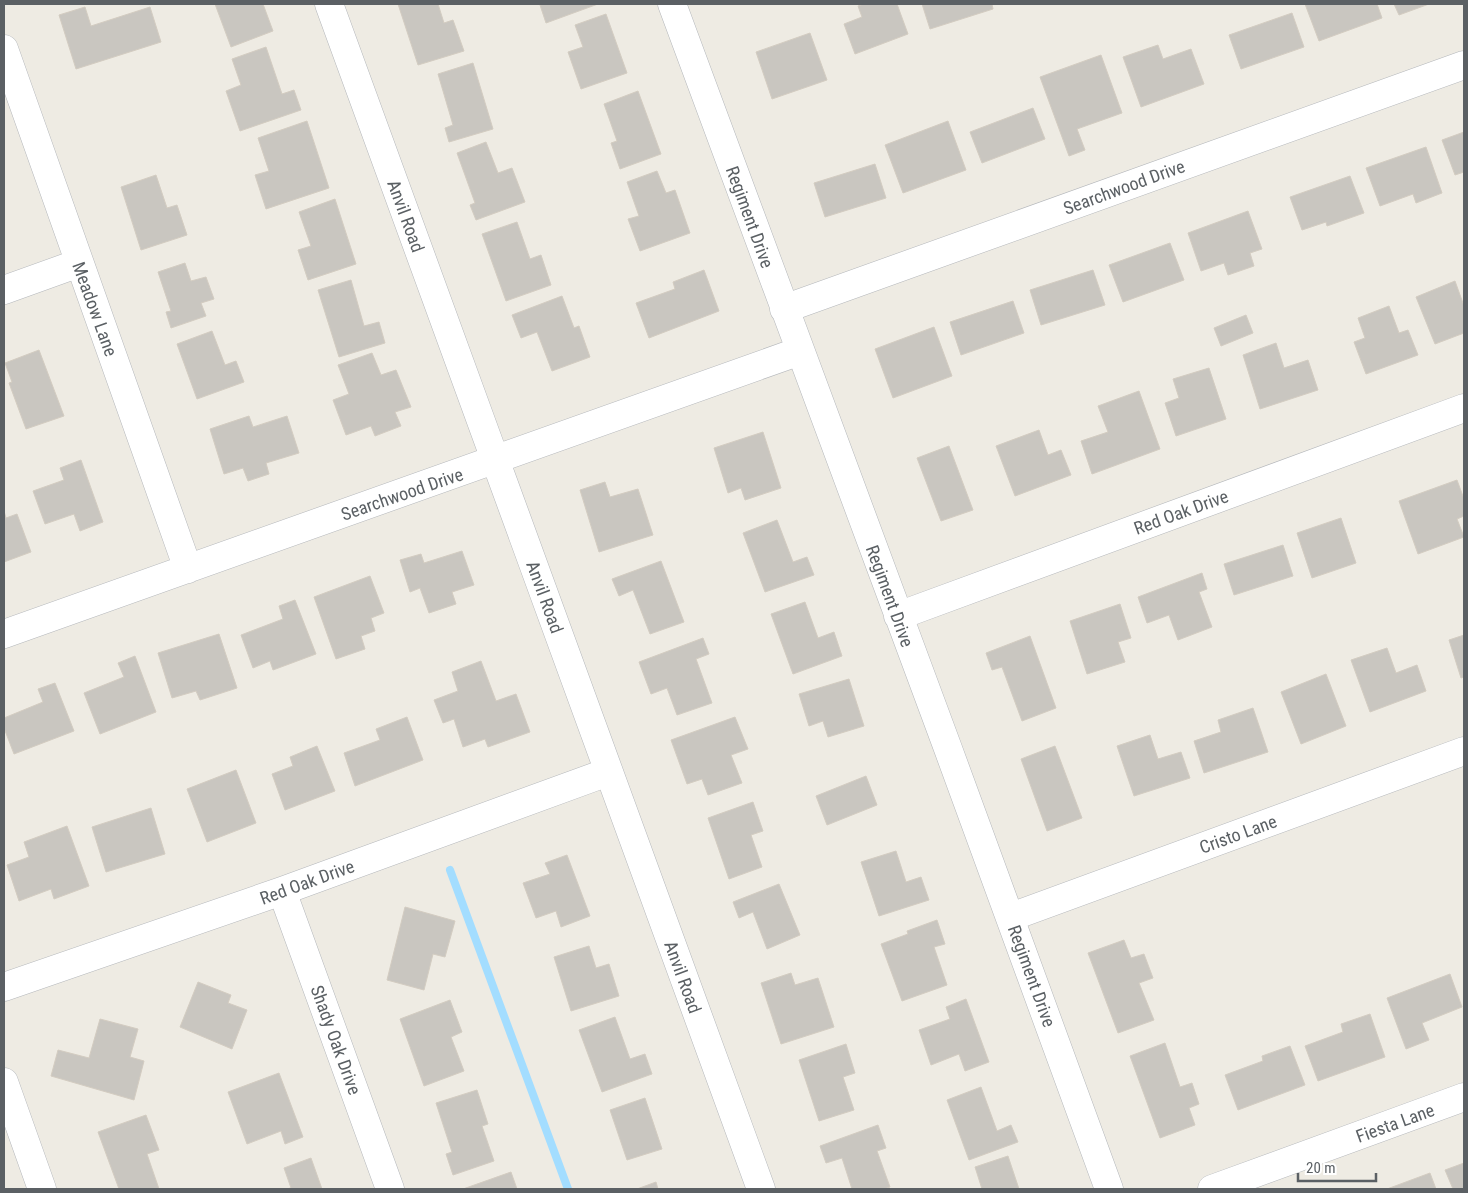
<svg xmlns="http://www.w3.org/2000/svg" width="1468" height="1193" font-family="'Roboto Condensed',sans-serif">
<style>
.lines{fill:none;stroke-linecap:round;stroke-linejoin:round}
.stream{stroke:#a3ddff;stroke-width:8}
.building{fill:#c9c6c0;stroke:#d3ccc1}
.minor-casing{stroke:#b4b7bb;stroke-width:29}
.minor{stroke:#fff;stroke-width:28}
.labels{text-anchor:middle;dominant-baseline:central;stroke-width:4;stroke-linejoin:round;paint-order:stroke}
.street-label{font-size:18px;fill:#5b6064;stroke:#fff}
</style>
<rect width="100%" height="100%" fill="#eeebe3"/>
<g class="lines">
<path class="stream" d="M450 870 568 1189"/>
</g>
<path class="building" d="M215 4H263L273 31 231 47Z
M398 4H438L444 23 453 20 464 51 418 65Z
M544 4H598L546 23 540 5Z
M864 4H897L908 34 855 54 844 24 862 17 858 6Z
M922 4H992L993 9 930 29Z
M1305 4H1377L1382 18 1319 41Z
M1394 4H1429L1399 15Z
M85 7 91 26 150 7 161 42 76 69 59 15Z
M1292 13 1304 47 1241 69 1229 35Z
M606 14 627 73 581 89 568 52 583 47 575 25Z
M810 33 827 80 772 99 756 52Z
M1158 45 1163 59 1191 49 1204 84 1141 107 1123 57Z
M266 47 282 94 294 90 301 110 240 131 226 91 241 85 232 59Z
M1101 55 1122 113 1077 129 1085 150 1069 156 1040 77Z
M473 63 493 129 449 142 445 128 453 125 438 74Z
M638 91 661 154 620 169 611 143 617 141 604 104Z
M1033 108 1045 139 982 163 970 132Z
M307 121 329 188 266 209 255 175 269 171 258 138Z
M948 121 966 170 903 193 885 145Z
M1464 132V172L1455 175 1442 140Z
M486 142 498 173 512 168 525 202 476 220 470 205 475 203 457 153Z
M1426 147 1442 193 1416 203 1413 194 1380 206 1366 168Z
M875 164 886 198 825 217 814 183Z
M657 171 666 193 675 190 690 233 640 251 628 219 639 216 627 182Z
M156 175 167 208 177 205 187 235 141 250 121 187Z
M1350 176 1364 213 1327 226 1326 222 1302 230 1290 197Z
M335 199 356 264 308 280 298 250 311 246 299 212Z
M1248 211 1262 249 1250 253 1254 266 1228 275 1224 263 1201 271 1188 233Z
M517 222 530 259 541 255 551 285 506 301 482 234Z
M1170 243 1184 280 1123 302 1109 265Z
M185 263 191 281 206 277 214 299 201 303 206 316 171 328 166 312 171 311 158 272Z
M704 270 719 311 649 338 636 303 675 289 673 282Z
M1093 270 1105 305 1041 325 1030 290Z
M351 280 364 326 379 322 385 343 339 357 318 290Z
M1455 281 1464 306V333L1435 344 1416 297Z
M562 296 574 328 579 326 590 357 552 371 537 332 521 338 512 315Z
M1013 301 1024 333 961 355 950 322Z
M1389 306 1399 333 1408 330 1418 355 1366 374 1354 342 1365 338 1358 318Z
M1246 315 1253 333 1221 346 1214 328Z
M934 327 952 376 893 398 875 349Z
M212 331 225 365 236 361 244 382 197 399 177 344Z
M1276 343 1284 368 1308 360 1318 390 1260 409 1243 355Z
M39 350 64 416 26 429 9 383 12 382 5 363Z
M372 353 381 375 396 370 411 407 395 412 401 426 375 436 371 426 346 435 333 400 349 394 338 365Z
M1209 368 1226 419 1176 436 1165 403 1179 398 1173 379Z
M1139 391 1160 449 1092 474 1081 441 1108 432 1098 406Z
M249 416 253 427 287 416 299 453 266 463 269 474 248 481 243 468 224 474 210 429Z
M1039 430 1048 455 1061 450 1071 475 1015 496 996 446Z
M763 432 781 488 745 500 741 488 728 493 714 448Z
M949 446 973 510 941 521 917 458Z
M81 460 103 522 80 531 74 514 45 524 33 491 64 480 60 468Z
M1457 480 1464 499V516L1457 519 1464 537 1418 554 1399 501Z
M605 482 610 497 638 489 653 535 599 552 580 490Z
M4 511 6 518 17 514 31 552 4 562Z
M1341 518 1356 563 1312 578 1297 533Z
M777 520 793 562 807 557 814 575 765 592 743 533Z
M1283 545 1293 576 1234 595 1224 564Z
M462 551 474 585 452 592 456 604 429 613 420 588 410 592 400 560 421 554 424 563Z
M661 561 684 622 650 634 633 590 619 596 612 579Z
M1202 573 1207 589 1199 592 1212 627 1178 640 1169 615 1147 623 1138 597Z
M370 576 384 613 371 618 375 631 361 636 365 649 336 659 314 597Z
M295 600 316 654 273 670 270 661 253 668 241 635 283 619 279 606Z
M805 602 818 638 834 632 842 656 793 674 771 614Z
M1120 604 1131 638 1118 642 1125 662 1087 674 1070 621Z
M219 634 237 688 200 700 196 691 172 698 158 653Z
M1464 635V677L1461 678 1449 640Z
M1030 636 1056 708 1022 721 1002 667 992 670 986 653Z
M703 638 709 654 696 659 712 703 677 715 667 688 651 694 639 662Z
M1387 648 1396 673 1417 665 1426 691 1370 712 1351 660Z
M135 656 156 712 100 734 84 693 124 677 118 663Z
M481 661 496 701 516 694 530 732 488 747 485 739 463 747 454 719 443 723 434 700 458 691 452 672Z
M1326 674 1346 726 1301 744 1281 692Z
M849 679 864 726 828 737 823 721 809 726 799 694Z
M55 683 74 731 14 754 4 728V718L43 702 38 689Z
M1253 708 1268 752 1204 773 1194 741 1221 732 1218 720Z
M407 717 423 760 355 786 344 753 380 740 376 729Z
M735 717 748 749 731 755 742 783 708 795 702 779 687 784 671 740Z
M1150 735 1158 759 1181 752 1190 778 1134 796 1117 746Z
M317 746 335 791 285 810 272 774 293 766 290 757Z
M1055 746 1082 818 1047 831 1021 759Z
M236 770 256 823 207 842 187 789Z
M866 776 877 805 827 825 816 796Z
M753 802 763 831 751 835 762 867 729 879 708 818Z
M151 808 165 854 106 872 92 827Z
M67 826 89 886 54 899 51 889 19 901 7 865 29 857 24 842Z
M896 851 906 882 921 877 929 900 879 916 861 862Z
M567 855 590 916 561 927 556 911 536 918 523 883 550 874 545 863Z
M779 884 800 935 767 949 753 912 739 918 733 902Z
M405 907 455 921 445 957 433 954 424 990 387 980Z
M937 920 945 944 934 947 947 985 902 1001 881 944 908 934 907 931Z
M1124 940 1131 958 1144 954 1153 978 1139 983 1154 1020 1118 1033 1088 953Z
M589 946 596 968 609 964 619 996 571 1011 554 957Z
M791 973 795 985 818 978 834 1027 781 1044 761 983Z
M1450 974 1462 1007 1422 1023 1429 1040 1406 1049 1387 998Z
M198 982 231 995 228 1003 247 1010 232 1049 180 1027Z
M966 999 989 1062 965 1071 959 1054 931 1065 919 1030 950 1019 946 1007Z
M450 1000 462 1032 451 1037 464 1071 424 1086 400 1019Z
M1370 1014 1385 1057 1318 1081 1305 1046 1343 1032 1341 1024Z
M615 1017 630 1059 645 1054 652 1074 602 1092 579 1030Z
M100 1019 138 1029 130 1057 144 1061 134 1100 51 1076 58 1050 89 1058Z
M1165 1043 1180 1087 1192 1083 1199 1104 1189 1108 1195 1125 1160 1138 1130 1056Z
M846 1044 855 1073 843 1077 854 1110 819 1121 799 1060Z
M1290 1046 1305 1085 1238 1110 1225 1075 1263 1061 1262 1056Z
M279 1073 303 1137 285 1144 281 1131 247 1144 228 1092Z
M981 1087 997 1131 1011 1125 1018 1142 969 1160 947 1100Z
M477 1090 488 1124 482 1126 494 1161 453 1175 446 1154 452 1152 436 1103Z
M645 1098 662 1149 627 1160 610 1110Z
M146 1115 159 1150 147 1154 159 1189H119L98 1132Z
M878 1125 886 1148 877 1151 890 1187 884 1189H852L842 1158 826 1163 820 1146Z
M1008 1156 1019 1189H982L975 1167Z
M311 1158 322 1189H286L291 1188 284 1168Z
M1464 1163V1189H1453L1445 1170Z
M511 1172 517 1189H463Z
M1430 1173 1436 1189H1387Z
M656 1182 658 1189H637Z"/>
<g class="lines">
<defs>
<path id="minor" d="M329 4 761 1189
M672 4C818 399 966 793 1109 1189
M4 49 188 569
M4 290 79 263
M784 309 1464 65
M898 616 1464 408
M4 634 800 351
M282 891 390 1189
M1011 917 1464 751
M4 987 282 891 608 772
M4 1082 42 1189
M1212 1189 1464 1097"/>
</defs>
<use href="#minor" class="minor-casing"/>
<use href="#minor" class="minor"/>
</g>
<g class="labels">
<g class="street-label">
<text transform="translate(1124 187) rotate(-20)">Searchwood Drive</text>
<text transform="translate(406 216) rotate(70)">Anvil Road</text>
<text transform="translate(750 217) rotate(70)">Regiment Drive</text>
<text transform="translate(95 309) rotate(70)">Meadow Lane</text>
<text transform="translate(402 494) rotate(-19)">Searchwood Drive</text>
<text transform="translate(1181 512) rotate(-20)">Red Oak Drive</text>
<text transform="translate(890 596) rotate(70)">Regiment Drive</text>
<text transform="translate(545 597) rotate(70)">Anvil Road</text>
<text transform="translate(1238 834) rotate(-20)">Cristo Lane</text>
<text transform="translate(307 882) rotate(-20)">Red Oak Drive</text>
<text transform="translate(1032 976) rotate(70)">Regiment Drive</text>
<text transform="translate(683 977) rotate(70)">Anvil Road</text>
<text transform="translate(336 1040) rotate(70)">Shady Oak Drive</text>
<text transform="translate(1395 1123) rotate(-20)">Fiesta Lane</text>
</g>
</g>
<rect width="1468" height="1193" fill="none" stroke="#5b6064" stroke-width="10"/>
<path d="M1298 1173v8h78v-8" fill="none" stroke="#5b6064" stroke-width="2.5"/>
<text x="1306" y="1173" font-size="15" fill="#5b6064" stroke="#ffffff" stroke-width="4" paint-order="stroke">20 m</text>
</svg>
